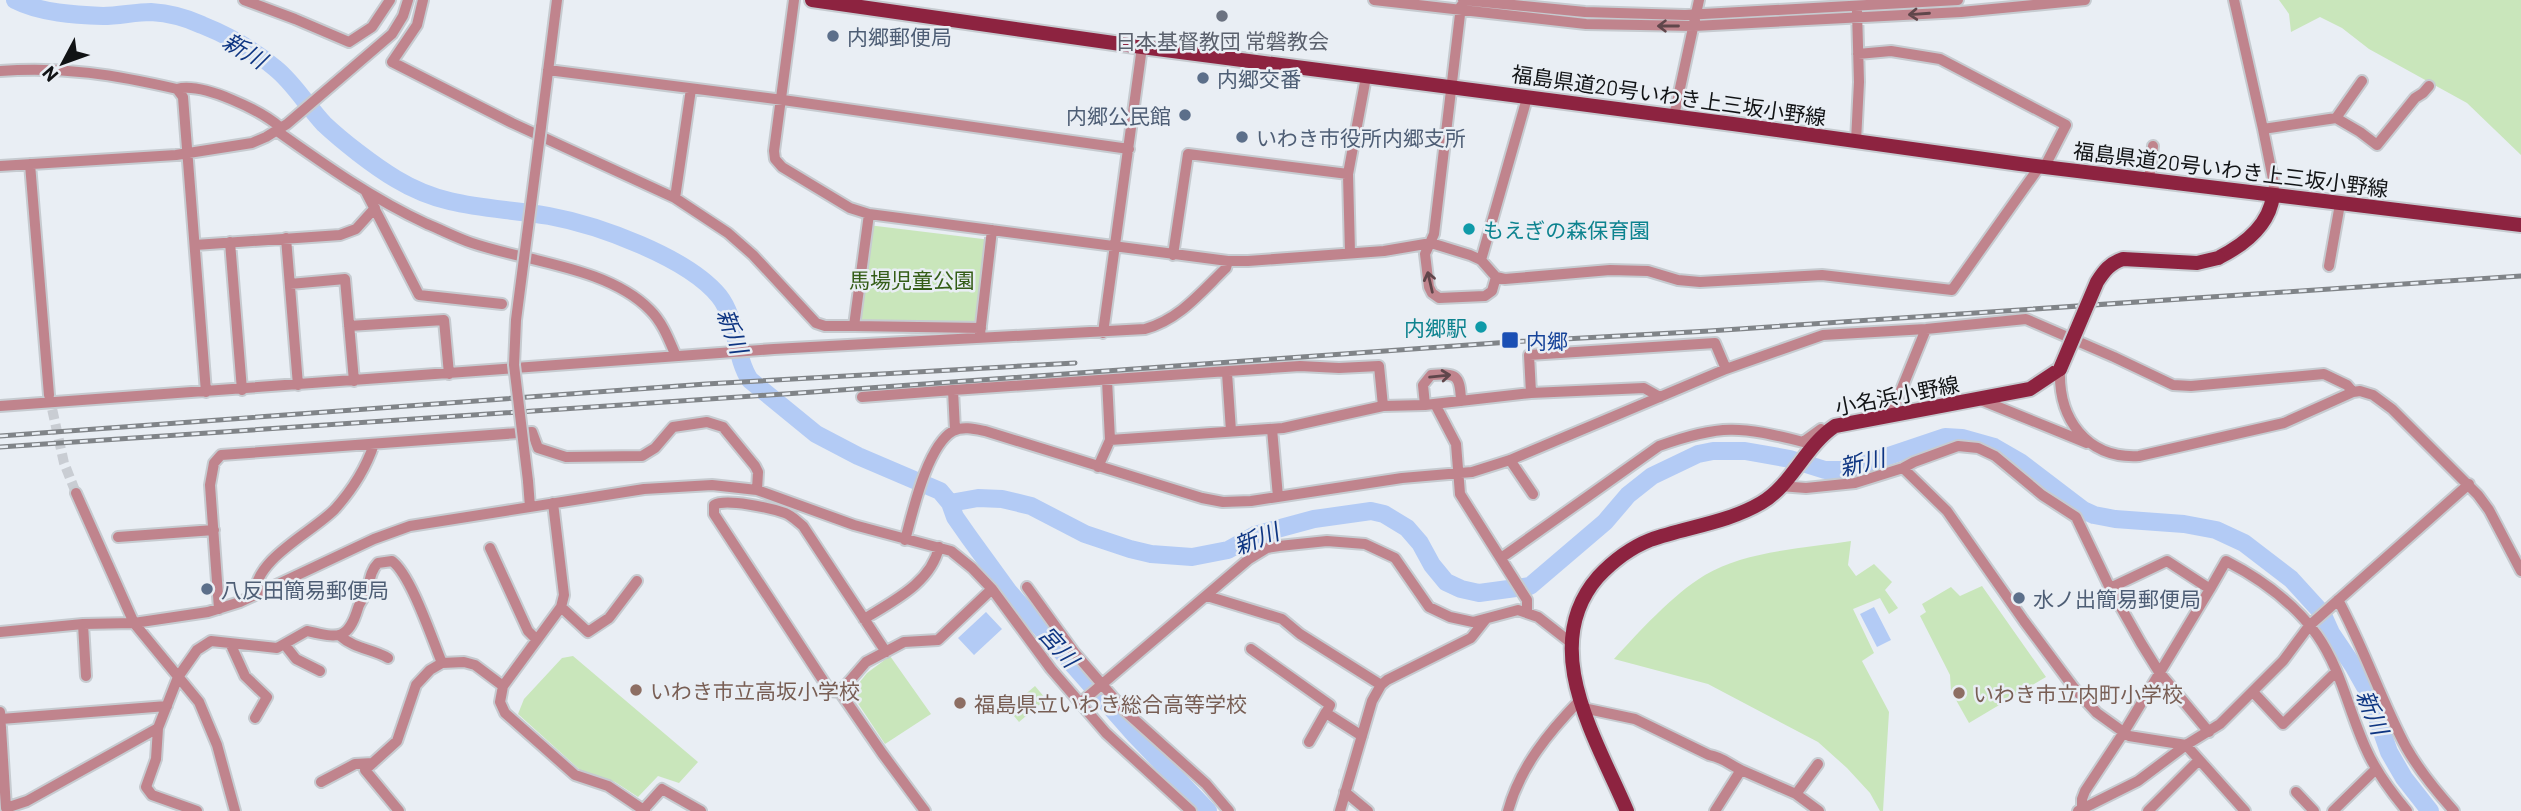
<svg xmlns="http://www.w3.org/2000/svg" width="2521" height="811" font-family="Barlow,'Noto Sans JP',sans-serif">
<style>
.green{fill:#c9e6bb}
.water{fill:#b3cbf5}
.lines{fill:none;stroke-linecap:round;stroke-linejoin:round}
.river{stroke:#b3cbf5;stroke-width:18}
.minor-tunnel{stroke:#c9cdd3;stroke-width:10;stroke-dasharray:10 5;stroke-linecap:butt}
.minor-casing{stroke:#c6cbd0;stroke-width:14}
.major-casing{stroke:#c6cbd0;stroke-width:18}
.minor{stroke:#c0848d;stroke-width:10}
.major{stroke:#8d2340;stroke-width:14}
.rail-casing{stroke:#808488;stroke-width:5}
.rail{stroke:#e9eef4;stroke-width:2.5;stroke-dasharray:8;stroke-linecap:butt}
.minor-bridge-casing{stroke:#c6cbd0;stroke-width:14;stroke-linecap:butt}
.major-bridge-casing{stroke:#c6cbd0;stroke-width:18;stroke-linecap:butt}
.minor-bridge{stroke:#c0848d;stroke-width:10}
.major-bridge{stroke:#8d2340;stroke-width:14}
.oneway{stroke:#60464b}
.worship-dot{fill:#6b7280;stroke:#e9eef4;stroke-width:2.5}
.service-dot{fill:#5c6f8a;stroke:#e9eef4;stroke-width:2.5}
.culture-dot{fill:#0f9aa8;stroke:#e9eef4;stroke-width:2.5}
.transit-dot{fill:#1a4fb4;stroke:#e9eef4;stroke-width:2.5}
.education-dot{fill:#8d6e63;stroke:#e9eef4;stroke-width:2.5}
.labels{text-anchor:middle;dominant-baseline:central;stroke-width:5;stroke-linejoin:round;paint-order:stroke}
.service-label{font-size:21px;fill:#4e5e75;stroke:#e9eef4;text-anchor:start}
.worship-label{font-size:21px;fill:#5b616d;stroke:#e9eef4}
.street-label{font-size:21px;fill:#111315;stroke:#e9eef4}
.culture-label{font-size:21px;fill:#0d838f;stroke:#e9eef4;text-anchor:start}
.park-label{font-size:21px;fill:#345d17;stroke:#e9eef4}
.transit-label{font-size:21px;fill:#164399;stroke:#e9eef4;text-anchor:start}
.education-label{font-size:21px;fill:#785e54;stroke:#e9eef4;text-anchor:start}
.water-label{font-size:23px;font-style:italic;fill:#0e3582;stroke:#e9eef4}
</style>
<rect width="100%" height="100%" fill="#e9eef4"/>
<path class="green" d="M2279 0H2521V155L2467 103 2369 49 2342 28 2320 17 2291 32 2289 14Z
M868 225 991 240 981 328 854 326Z
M1851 541 1848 565 1856 576 1874 564 1892 582 1885 590 1898 608 1889 614 1880 598 1853 609 1874 653 1862 661 1889 712 1883 811H1880L1870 793 1847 768 1818 742 1708 684 1614 659C1639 632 1672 595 1705 575 1744 551 1806 548 1851 541Z
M1982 586 2046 677 1969 723 1951 691 1950 675 1920 616 1926 612 1922 604 1951 587 1960 596Z
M573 656 698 762 679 783 658 776 638 797 615 782 580 770 518 714 524 699 562 658Z
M890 656 931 714 885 744 851 693 867 673Z
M1035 686 1046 699 1019 722 1008 709Z"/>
<path class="water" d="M1874 607 1891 640 1877 647 1860 614Z
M986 612 1002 629 974 655 958 638Z"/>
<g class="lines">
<path class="river" d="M15 0C40 13 76 15 103 16 119 16 135 12 151 12 168 13 187 18 202 25 227 35 255 51 275 68 294 83 307 106 324 124 342 141 374 166 396 179 447 210 492 206 549 216 598 225 687 257 719 296 738 320 734 356 750 380L816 434 858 456 940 491 950 503 955 517 969 537 1009 592 1135 735 1208 811
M950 503 978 498 1002 499 1031 506 1085 534 1130 549 1151 554 1192 557 1228 550 1255 535 1314 519 1371 511 1384 514 1407 528 1420 543 1432 565 1446 582 1461 589 1479 593 1530 586 1605 522 1628 495 1652 476 1698 454 1713 451H1745L1790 459 1825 470H1847L1945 437 1962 438 1994 447 2020 462 2083 510 2094 515 2115 519 2184 524 2216 530 2244 543 2291 579 2322 613 2331 633 2354 667 2368 692 2389 752 2404 778 2430 811"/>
<path class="minor-tunnel" d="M49 395 64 463 76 493"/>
<defs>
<path id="minor" d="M244 0 295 19 349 42 372 27 390 0
M423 0 417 25 392 62 512 123 675 198 728 233 753 255 816 323 825 326H854
M794 0 774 151 775 159 782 167 850 208 869 214 1228 261H1248L1384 251 1431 243 1470 255 1481 260 1496 277 1505 279 1610 270 1648 271 1678 280 1700 282 1822 275 1952 290 2040 166
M1374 0 1586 24 1694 26 1961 12 2085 0
M1463 0 1585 12 1685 15 1958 0
M2234 0 2263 129 2274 184 2273 196
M1461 6 1434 234 1425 254 1429 287 1432 293 1439 298 1485 296 1492 291 1496 277
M1858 54 1891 51 1940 59 2066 125 2045 166
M548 70 783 100 1129 149
M0 71C63 66 116 75 177 89L183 97 206 392
M177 89C203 82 262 111 281 128
M1674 116 1699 0
M2336 118 2362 81
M541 127 557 0
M2263 129 2336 118 2360 132 2377 145 2415 98 2423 93 2429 86
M277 131C325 165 373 199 427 224 442 230 457 238 472 243 527 262 608 267 650 310 663 323 669 340 676 356
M1856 141 1859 82 1857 11
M30 164 49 395
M0 166 176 155 252 143 266 137 287 124 392 34 403 16 408 0
M2149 180 2153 146
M366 192 419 295 502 304
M675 198 691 89
M869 214 854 326 981 328
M286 238 298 385
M230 242 242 390
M195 245 340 235 356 229 375 208
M1350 253 1348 174 1366 77
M1173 255 1188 154 1348 174
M1481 260 1527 98
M2329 266 2340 204
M290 284 345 279 354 381
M349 326 444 320 449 374
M1103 333 1142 47
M980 334 992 230
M2060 369C2058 418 2086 459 2139 456L2284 423 2353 392 2360 391 2373 395 2392 409 2478 495 2489 510 2521 571
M1227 373 1231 431
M1531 393 1529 355 1715 343 1726 369
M862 397 953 390
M1981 400 2087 443
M1435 404 1456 444 1460 494 1527 600V613
M1425 405 1423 385 1431 375C1456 373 1460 374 1461 401
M0 406 774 349 1145 329C1180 319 1200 293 1226 268L1228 261
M1891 415 1926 329
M1272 429 1278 497
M955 430 953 390 1300 366 1339 368 1379 366 1383 406
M1110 440 1283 428 1383 406 1425 405 1531 393 1644 388 1660 397
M1510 460 1533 494
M1098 467 1110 440 1107 380
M1903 468 1947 511 2024 621 2074 688 2097 713 2129 736 2186 745 2245 811
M528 481 530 507
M1780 486 1806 488 1855 483 1903 468 1914 462 1958 446 1978 448 1995 456 2042 495 2076 517 2110 588 2141 643 2159 672 2209 732
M76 493 134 623 199 702 217 745 235 811
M553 503 564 595 561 607 503 686 500 702 505 713 575 775 608 786 645 811
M118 537 214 530
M905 540C913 511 927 446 953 431 963 426 975 429 985 431L1202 498 1223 502 1251 501 1402 478 1472 472 1510 460 1726 369 1823 335 1926 329 2026 319 2114 357 2173 385 2191 386 2324 374 2347 385 2353 392
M490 548 528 631 537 640
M1501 558 1659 446C1721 424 1740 426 1803 442L1821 429
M1027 587 1074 652 1125 711 1206 784 1229 811
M2210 589 2226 561C2261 579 2294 603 2317 635 2341 669 2349 712 2366 749 2376 772 2391 792 2407 811
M255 595C254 559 313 532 335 509 352 490 366 468 374 444
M1207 596 1282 619 1300 634 1381 685
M2338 600C2364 648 2381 700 2406 747 2419 770 2436 791 2454 811
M561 607 588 632 609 618 637 581
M219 609 210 485 214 463 221 455 532 432 538 448 566 457 642 456 655 448 673 427 707 422 723 427 755 466 758 472 757 490
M864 619C893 601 931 583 939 547
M83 624 86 676
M0 632 83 624 134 623 208 612 240 602 374 539 410 526 644 489 712 485 757 490 854 525 951 551 972 568 992 589 1051 669 1106 733 1191 811
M339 635C356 650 371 648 388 658
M230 643 245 676 267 697 255 718
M285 645 296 659 320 671
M1251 649 1330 705 1326 713 1362 736
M840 692 830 691 714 514V505C726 498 770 508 785 513 791 515 797 521 803 526L886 652
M2253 692 2283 724 2336 672
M1080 703 1249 559 1267 548 1279 546 1327 541 1365 544 1395 558 1429 607 1450 617 1473 622 1518 610 1538 617 1570 642
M1583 708 1635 719 1709 755C1722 757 1729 764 1741 770
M0 712 6 808 27 801 158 728 178 677 197 650 211 641 277 648 307 631C338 638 348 641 358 608 360 601 366 596 368 588 370 579 371 570 378 563L392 561C411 575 432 639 442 663
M1 719 167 706
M158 728 156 759 146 787 152 795 197 811
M1309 742 1326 712
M321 782 355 764 373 763
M1345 792 1368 811
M2296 792 2314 811
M1796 794 1818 764
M644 809 662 789 701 811
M2082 810V799L2085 791 2124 732 2210 589 2167 561 2110 588
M399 811 365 770 397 741 416 685 430 670 442 663 464 662 475 665 503 686
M925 811 882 753 840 692 866 662 904 642 938 640 992 589
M1340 811 1372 701 1381 685 1387 680 1471 638 1486 619
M1508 811C1520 767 1549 732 1580 700
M1715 811 1741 770 1796 794 1819 811
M2078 811 2138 781 2186 745 2220 724 2283 661 2309 626 2469 484
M2148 811 2198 761
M2333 811 2376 769"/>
<path id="major" d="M812 0 1142 47 1733 124 2020 164 2521 225
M2218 258C2244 245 2269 226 2273 196
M1627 811C1597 740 1537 647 1598 577 1612 562 1630 548 1650 540 1686 527 1727 523 1761 503 1792 485 1805 446 1835 426L2030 389 2060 369"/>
</defs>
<use href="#minor" class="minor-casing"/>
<use href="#major" class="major-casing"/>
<use href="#minor" class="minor"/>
<use href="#major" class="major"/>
<defs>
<path id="rail" d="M0 436 706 384 1075 363
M0 447 799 393 1510 342 1709 331 2521 276"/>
</defs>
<use href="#rail" class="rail-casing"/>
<use href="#rail" class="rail"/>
<defs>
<path id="minor-bridge" d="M528 481 514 365 516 320 541 127"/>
<path id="major-bridge" d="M2060 369 2097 282C2104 271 2110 263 2123 259L2197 263 2218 258"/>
</defs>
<use href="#minor-bridge" class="minor-bridge-casing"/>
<use href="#major-bridge" class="major-bridge-casing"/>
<use href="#minor-bridge" class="minor-bridge"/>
<use href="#major-bridge" class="major-bridge"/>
</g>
<defs><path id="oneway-shaft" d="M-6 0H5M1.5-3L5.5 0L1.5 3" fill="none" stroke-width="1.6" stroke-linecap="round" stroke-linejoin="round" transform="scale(1.75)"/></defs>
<g class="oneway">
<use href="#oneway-shaft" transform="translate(1919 14) rotate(176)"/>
<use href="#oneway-shaft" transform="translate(1668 26) rotate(-180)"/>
<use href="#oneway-shaft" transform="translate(1430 282) rotate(-103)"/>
<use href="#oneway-shaft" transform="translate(1440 376) rotate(-6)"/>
</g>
<circle class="worship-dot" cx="1222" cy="16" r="7"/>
<g class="service-dot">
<circle cx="833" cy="36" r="7"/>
<circle cx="1203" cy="78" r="7"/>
<circle cx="1185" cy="115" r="7"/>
<circle cx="1242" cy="137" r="7"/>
<circle cx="207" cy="589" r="7"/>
<circle cx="2019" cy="598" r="7"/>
</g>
<g class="culture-dot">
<circle cx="1469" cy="229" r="7"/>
<circle cx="1481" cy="327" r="7"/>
</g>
<rect class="transit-dot" x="1501" y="331" width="18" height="18" rx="3.5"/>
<g class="education-dot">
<circle cx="636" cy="690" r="7"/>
<circle cx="1959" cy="693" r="7"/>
<circle cx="960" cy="703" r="7"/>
</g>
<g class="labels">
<g class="service-label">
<text x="847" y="36">内郷郵便局</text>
<text x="1217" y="78">内郷交番</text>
<text x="1171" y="115" text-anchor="end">内郷公民館</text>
<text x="1256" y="137">いわき市役所内郷支所</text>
<text x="221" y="589">八反田簡易郵便局</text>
<text x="2033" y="598">水ノ出簡易郵便局</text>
</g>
<g class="worship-label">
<text x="1222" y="40">日本基督教団 常磐教会</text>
</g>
<g class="street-label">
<text transform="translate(1669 95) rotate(8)">福島県道20号いわき上三坂小野線</text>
<text transform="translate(2231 169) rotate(7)">福島県道20号いわき上三坂小野線</text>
<text transform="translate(1897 395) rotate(-11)">小名浜小野線</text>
</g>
<g class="culture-label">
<text x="1483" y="229">もえぎの森保育園</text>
<text x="1467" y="327" text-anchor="end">内郷駅</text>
</g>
<g class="park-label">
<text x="912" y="279">馬場児童公園</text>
</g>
<g class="transit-label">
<text x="1526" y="340">内郷</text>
</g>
<g class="education-label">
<text x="650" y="690">いわき市立高坂小学校</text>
<text x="1973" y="693">いわき市立内町小学校</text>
<text x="974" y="703">福島県立いわき総合高等学校</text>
</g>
<g class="water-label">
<text transform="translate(245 50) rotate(31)">新川</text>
<text transform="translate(733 331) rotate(70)">新川</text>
<text transform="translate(1862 462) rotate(-14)">新川</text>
<text transform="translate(1256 538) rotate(-21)">新川</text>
<text transform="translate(1059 646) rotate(48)">宮川</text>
<text transform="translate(2373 712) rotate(68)">新川</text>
</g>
</g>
<g transform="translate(63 63) rotate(229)" stroke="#e9eef4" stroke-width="5" paint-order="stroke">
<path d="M0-5L12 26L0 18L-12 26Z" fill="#111315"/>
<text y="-10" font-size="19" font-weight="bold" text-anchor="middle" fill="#111315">N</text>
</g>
</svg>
